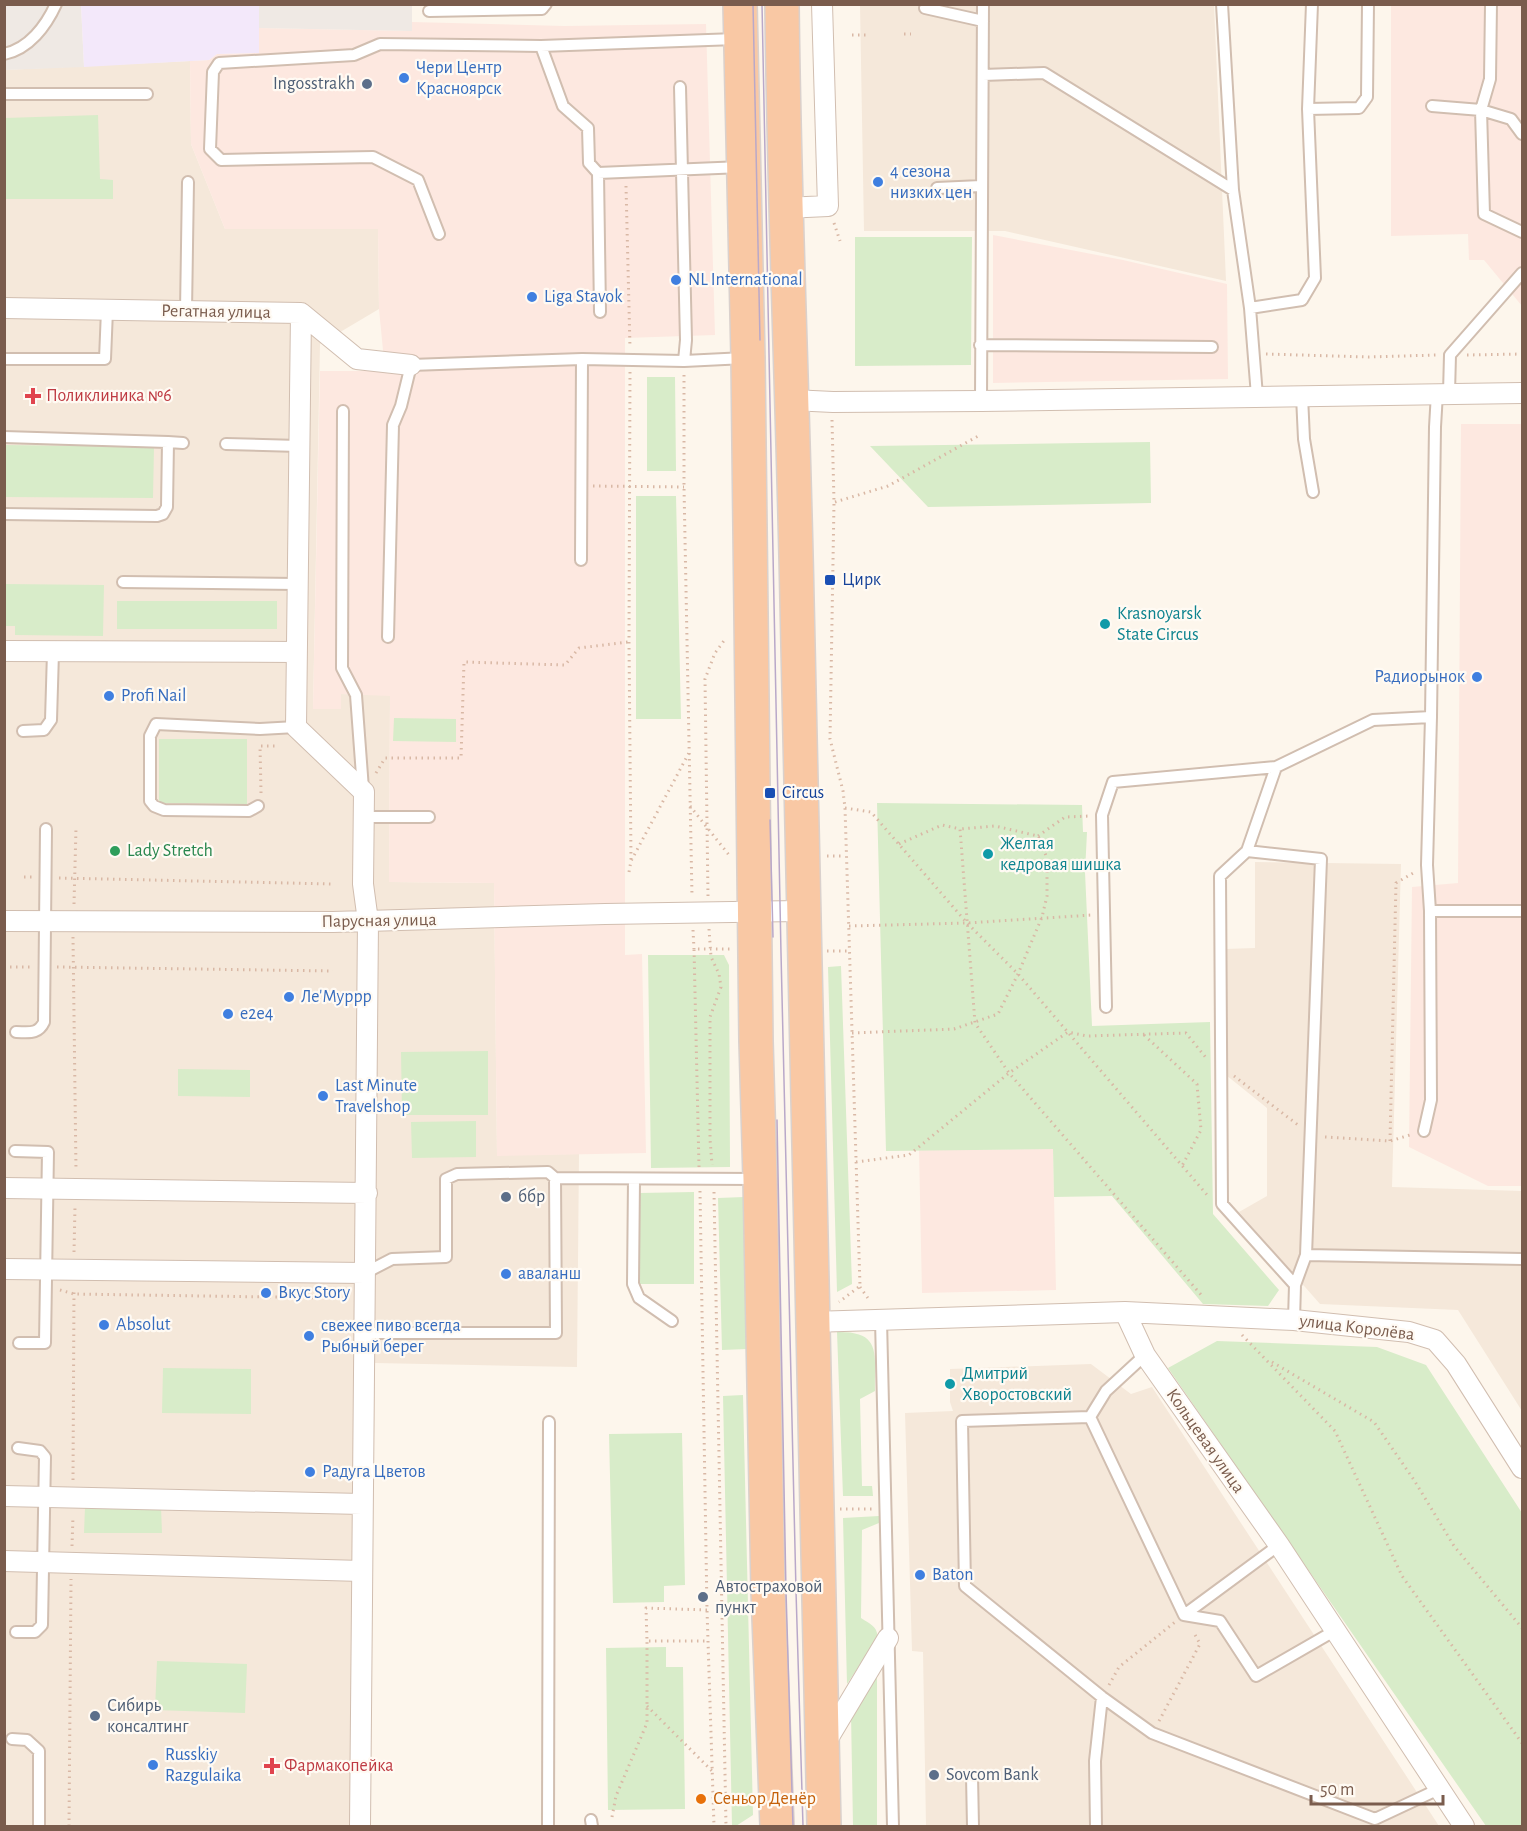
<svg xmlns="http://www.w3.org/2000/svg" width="1527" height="1831" font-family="'Alegreya Sans',sans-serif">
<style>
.residential{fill:#f5e8da}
.commercial{fill:#fde8e0}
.industrial{fill:#efe9e4}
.education{fill:#f3e8fa}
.green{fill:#d8ecc9}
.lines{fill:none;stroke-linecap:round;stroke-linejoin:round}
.service-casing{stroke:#d1beb0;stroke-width:14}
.minor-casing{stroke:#d1beb0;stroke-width:22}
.trunk-casing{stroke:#dad1cd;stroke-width:36}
.path{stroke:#d9b8a5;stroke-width:3;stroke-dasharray:1.5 4.5;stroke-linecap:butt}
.service{stroke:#fff;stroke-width:10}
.minor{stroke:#fff;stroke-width:20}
.trunk{stroke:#f9c8a4;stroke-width:33}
.tram{stroke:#b9a8c9;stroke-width:1.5}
.shop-dot{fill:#3f7fe0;stroke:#fffaf3;stroke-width:2}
.service-dot{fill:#5c6f8a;stroke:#fffaf3;stroke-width:2}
.health-dot{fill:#e0444e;stroke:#fffaf3;stroke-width:2}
.transit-dot{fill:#1a4fb4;stroke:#fffaf3;stroke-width:2}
.culture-dot{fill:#0f9aa8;stroke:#fffaf3;stroke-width:2}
.leisure-dot{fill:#2e9e5b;stroke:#fffaf3;stroke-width:2}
.food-dot{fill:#e8710a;stroke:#fffaf3;stroke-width:2}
.labels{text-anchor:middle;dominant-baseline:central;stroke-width:4.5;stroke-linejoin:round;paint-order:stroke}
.shop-label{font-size:18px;fill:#366cbe;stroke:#fffaf3;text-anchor:start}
.service-label{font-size:18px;fill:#4e5e75;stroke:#fffaf3;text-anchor:start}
.street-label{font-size:18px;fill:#7a5c4d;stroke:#fffaf3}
.health-label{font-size:18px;fill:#be3a42;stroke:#fffaf3;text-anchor:start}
.transit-label{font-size:18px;fill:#164399;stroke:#fffaf3;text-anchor:start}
.culture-label{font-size:18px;fill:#0d838f;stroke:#fffaf3;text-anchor:start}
.leisure-label{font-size:18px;fill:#27864d;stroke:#fffaf3;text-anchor:start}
.food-label{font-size:18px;fill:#c56008;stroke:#fffaf3;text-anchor:start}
</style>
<rect width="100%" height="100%" fill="#fdf6ec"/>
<path class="residential" d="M860 5H1214L1226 281 1005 231H864Z
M190 61 191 144 225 229H378L379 309 320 344 313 709H340V694L390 695 389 882 494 883 497 1155 579 1154 577 1367 375 1363 369 1826H5L4 70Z
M1255 862 1401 864 1392 1187 1522 1191V1411L1458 1310 1320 1304 1239 1212 1267 1196V1108L1226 1075 1225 949 1255 948Z
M1091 1364 1131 1394 1152 1387 1439 1826H926L923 1652 912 1651 905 1413 953 1411 950 1402V1369Z"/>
<path class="commercial" d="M1391 5H1522V306L1484 260H1469L1468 234 1391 236Z
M412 22 564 26 706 24 715 335 625 338V955L642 954 646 1153 497 1156 494 883 389 882 390 696 341 694V709H313L320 371H385L379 309 378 229H225L191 144 190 61 209 60 217 54 259 53V28L412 31Z
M993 235 1123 260 1227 284 1228 379 993 383Z
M1461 424H1522V1186H1488L1409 1147 1412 887 1458 883Z
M1053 1149 1056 1290 922 1293 919 1150Z"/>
<path class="industrial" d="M4 5H81L84 67 5 70Z
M259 5H412V31L259 28Z"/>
<path class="education" d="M81 5H259V53L217 54 209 60 84 67Z"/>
<path class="green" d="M98 115 100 179 113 180V199H5V118Z
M855 237H972L971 365 855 366Z
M647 377H675L676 471H647Z
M1150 442 1151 503 928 507 870 446Z
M5 445 154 447 153 498 5 497Z
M636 496H676L681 719H636Z
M5 584 104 585 103 636 15 635V626H5Z
M117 601H277V629H117Z
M394 718 456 719V742L393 741Z
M159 739H247V804L159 803Z
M877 803 1082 805 1083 832H1087L1085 872 1092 1026 1210 1022 1213 1214 1279 1290 1268 1306 1203 1304 1112 1196 1054 1197 1053 1149 886 1151Z
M648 955H724L729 965 730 1167 651 1168Z
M841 966 852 1284 837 1292 828 967Z
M488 1051V1115H402L401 1052Z
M178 1069 250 1070V1097L178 1096Z
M476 1121V1157L412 1158 411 1122Z
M694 1192V1284H640L639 1193Z
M744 1197 747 1349 722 1350 718 1198Z
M837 1332C883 1331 874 1355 875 1391L860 1399 862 1486H872L873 1496H843Z
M1217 1341 1377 1347 1426 1365 1522 1513V1826H1486L1168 1368Z
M163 1368 251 1369V1414L162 1413Z
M743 1395 753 1815 736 1826H732L723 1396Z
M682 1433 685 1585 664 1586V1602L613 1603 609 1434Z
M85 1507H161L162 1533H84Z
M879 1516V1523L862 1530 861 1618C870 1624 879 1627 877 1639L847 1684 843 1518Z
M666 1647V1667H683L685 1809 608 1810 606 1648Z
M157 1661 247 1664 245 1713 155 1710Z
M877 1674V1826H853L851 1714Z"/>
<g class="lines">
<defs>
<path id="service" d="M1491 4 1490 79 1481 110 1484 214 1522 232
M925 8 983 21
M429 11 542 9 546 4
M541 46 563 106 588 128 589 163 598 173
M4 54C29 49 46 26 56 4
M983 75 1044 73 1233 190 1222 4
M680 87 686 340 684 361
M4 94H147
M1432 106 1481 110 1511 119 1522 134
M1308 109 1359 108 1367 97 1368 4
M937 188 981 186
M1233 190 1250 308 1257 396
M439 234 418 180 373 157 221 160 210 149 213 72 219 63 354 55 380 44 541 46 736 39
M1250 308 1302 300 1315 278 1308 109 1312 4
M186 311 188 182
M600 312 598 173 742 167
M980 345 1212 347
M4 359H105L107 310
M1449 393 1450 355 1522 273
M1302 396 1304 439 1313 492
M981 401 983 4
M343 411 342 668 356 695 363 789
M4 437 168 442
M226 444 299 446
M4 514 157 516 163 514 167 507 168 442 183 443
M581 560 582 359
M123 582 297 584
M388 637 393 425 401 406 411 365 582 359 684 361 745 358
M23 731 44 730 51 720 53 652
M258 806 249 811 164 810 154 806 150 801V736L156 724 260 729 296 727
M363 817H429
M1247 851 1321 859 1306 1255
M1430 911H1522
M1106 1007 1102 815 1113 782 1276 767
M16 1032C28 1032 38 1035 44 1022L46 829
M1424 1131 1431 1100 1430 911 1427 865 1431 717
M15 1151 48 1152 45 1343H19
M634 1179 633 1284 639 1298 672 1321
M365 1273 392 1259 446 1257V1179L457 1174 548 1172 555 1178 757 1179
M1295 1285 1222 1204 1220 876 1247 851 1276 767 1373 720 1431 717 1435 427 1437 393
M881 1320 893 1826
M1294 1320 1295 1285 1306 1255 1522 1259
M365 1333H556L555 1178
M1090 1417 1106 1391 1145 1355
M1184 1615 1279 1545
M1336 1630 1256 1676 1220 1621 1184 1615 1090 1417 962 1421 965 1586 1102 1697 1152 1733 1375 1819 1439 1789
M16 1632H35L42 1625 45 1457 40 1451 18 1448
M12 1739 27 1740 39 1751V1826
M972 1776 973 1826
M591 1820 592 1826
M548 1826 549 1422
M1096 1826 1095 1761 1102 1697"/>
<path id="minor" d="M785 208 828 206 822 4
M4 308 301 313 357 359 411 365
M301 313 296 727 364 792 363 884 368 921 360 1826
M792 400 833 402 981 401 1522 393
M4 651 296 652
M4 921 333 922 605 914 803 911
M4 1188 367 1193
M4 1269 365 1273
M1125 1312 1145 1355 1279 1545 1464 1826
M812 1322 1125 1312 1294 1320 1409 1332 1435 1340 1456 1364 1522 1468
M4 1496 362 1504
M4 1561 362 1571
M824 1745 888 1638"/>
<path id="trunk" d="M740 4 748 358 756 1041 760 1179 768 1591 777 1826
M782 4C784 203 793 401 797 600 805 1009 812 1418 824 1826"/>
</defs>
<use href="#service" class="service-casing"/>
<use href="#minor" class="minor-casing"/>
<use href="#trunk" class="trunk-casing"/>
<path class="path" d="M904 34H911
M852 35H868
M626 186 630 348
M834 223 840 241
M1266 354 1368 357 1437 355
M1467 355 1522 354
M630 372 629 642 631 861
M684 375V487L692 896
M832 420 834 502 830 739 843 791 845 808 860 1286 839 1302
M593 486 684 487
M835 502 888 486 980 435
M376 773 385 758H461L464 662 565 665 579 648 628 642
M261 793 260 746H279
M690 806 729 855
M845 808 871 812 967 923 1018 974 1208 1196
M1038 836 1065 817 1090 816
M899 844 942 825 960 829 975 1023 1009 1073 1203 1297
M827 856H845
M629 872 631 861 690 751
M24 877H32
M59 878 333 884
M708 896 705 679 715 653 726 638
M74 904 76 828
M849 926 967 923 1092 915
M709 929 711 957 719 974 721 987 710 1017V1139L712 1165
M693 930 694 949
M73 937 76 1171
M827 951H848
M4 967H33
M57 967 333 971
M852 1033 954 1029 998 1014 1018 974 1042 917 1047 896V858L1038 836 995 826 960 829
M1144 1035 1197 1084 1201 1130 1182 1166
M1234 1076 1298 1125
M1325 1137 1390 1141 1413 1134
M1390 1141 1396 883 1415 872
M856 1162 909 1155 1009 1073 1068 1032 1087 1036 1186 1033 1207 1059
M699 1167 694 949H731
M700 1191 707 1610 714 1826
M714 1192 726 1826
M74 1252 75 1207
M860 1287 870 1301
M60 1290 74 1294 335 1298
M1242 1335 1335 1431 1402 1576 1522 1743
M1272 1362 1374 1422 1414 1480 1454 1546 1522 1628
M73 1480 74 1288
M840 1509H872
M72 1546 73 1516
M707 1610 646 1608 647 1641H708
M1109 1685 1119 1667 1175 1622
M647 1706 713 1772
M1159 1721 1200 1644 1193 1631
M612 1817 616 1796 647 1723V1641
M69 1826 71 1579"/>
<use href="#service" class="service"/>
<use href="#minor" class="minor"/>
<use href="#trunk" class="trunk"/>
<path class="tram" d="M753 4 760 340
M762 4 781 953 796 1591 803 1826
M770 820 773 937
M777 1120 786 1591 793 1826"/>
</g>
<g class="shop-dot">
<circle cx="404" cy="78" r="6"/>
<circle cx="878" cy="182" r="6"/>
<circle cx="676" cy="280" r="6"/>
<circle cx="532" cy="297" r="6"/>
<circle cx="1477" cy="677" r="6"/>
<circle cx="109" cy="696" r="6"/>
<circle cx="289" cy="997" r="6"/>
<circle cx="228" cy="1014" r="6"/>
<circle cx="323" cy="1096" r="6"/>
<circle cx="506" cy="1274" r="6"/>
<circle cx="266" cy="1293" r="6"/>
<circle cx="104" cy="1325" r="6"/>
<circle cx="309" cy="1336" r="6"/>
<circle cx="310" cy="1472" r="6"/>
<circle cx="920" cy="1575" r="6"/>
<circle cx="153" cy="1765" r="6"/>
</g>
<g class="service-dot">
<circle cx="367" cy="84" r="6"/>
<circle cx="506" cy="1197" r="6"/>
<circle cx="703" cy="1597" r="6"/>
<circle cx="95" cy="1716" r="6"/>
<circle cx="934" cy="1775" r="6"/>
</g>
<g class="health-dot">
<path d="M30 387h6v6h6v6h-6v6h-6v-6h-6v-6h6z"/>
<path d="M269 1757h6v6h6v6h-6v6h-6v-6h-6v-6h6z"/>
</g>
<g class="transit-dot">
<rect x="824" y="574" width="12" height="12" rx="3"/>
<rect x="764" y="787" width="12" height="12" rx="3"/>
</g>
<g class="culture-dot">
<circle cx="1105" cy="624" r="6"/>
<circle cx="988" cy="854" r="6"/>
<circle cx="950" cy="1384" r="6"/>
</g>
<circle class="leisure-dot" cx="115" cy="851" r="6"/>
<circle class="food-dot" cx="701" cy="1799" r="6"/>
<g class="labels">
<g class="shop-label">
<text x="416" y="68">Чери Центр<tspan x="416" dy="21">Красноярск</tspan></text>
<text x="890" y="172">4 сезона<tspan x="890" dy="21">низких цен</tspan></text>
<text x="688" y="280">NL International</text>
<text x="544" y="297">Liga Stavok</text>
<text x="1465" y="677" text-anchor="end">Радиорынок</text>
<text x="121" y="696">Profi Nail</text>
<text x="301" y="997">Ле'Муррр</text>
<text x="240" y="1014">е2е4</text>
<text x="335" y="1086">Last Minute<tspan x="335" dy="21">Travelshop</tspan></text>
<text x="518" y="1274">аваланш</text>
<text x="278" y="1293">Вкус Story</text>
<text x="116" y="1325">Absolut</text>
<text x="321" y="1326">свежее пиво всегда<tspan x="321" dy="21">Рыбный берег</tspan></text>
<text x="322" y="1472">Радуга Цветов</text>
<text x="932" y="1575">Baton</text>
<text x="165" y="1755">Russkiy<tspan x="165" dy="21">Razgulaika</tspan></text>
</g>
<g class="service-label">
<text x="355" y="84" text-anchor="end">Ingosstrakh</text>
<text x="518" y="1197">ббр</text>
<text x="715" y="1587">Автостраховой<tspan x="715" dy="21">пункт</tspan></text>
<text x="107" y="1706">Сибирь<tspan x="107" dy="21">консалтинг</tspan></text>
<text x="946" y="1775">Sovcom Bank</text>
</g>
<g class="street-label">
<text transform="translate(216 312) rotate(1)">Регатная улица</text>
<text transform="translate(379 921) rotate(-1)">Парусная улица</text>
<text transform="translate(1357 1328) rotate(7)">улица Королёва</text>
<text transform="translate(1205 1441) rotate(55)">Кольцевая улица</text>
</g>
<g class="health-label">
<text x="46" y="396">Поликлиника №6</text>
<text x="284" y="1766">Фармакопейка</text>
</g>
<g class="transit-label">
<text x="842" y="580">Цирк</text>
<text x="782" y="793">Circus</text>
</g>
<g class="culture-label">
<text x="1117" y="614">Krasnoyarsk<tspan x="1117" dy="21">State Circus</tspan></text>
<text x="1000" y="844">Желтая<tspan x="1000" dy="21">кедровая шишка</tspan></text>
<text x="962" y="1374">Дмитрий<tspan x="962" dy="21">Хворостовский</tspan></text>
</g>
<g class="leisure-label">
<text x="127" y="851">Lady Stretch</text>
</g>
<g class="food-label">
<text x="713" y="1799">Сеньор Денёр</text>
</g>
</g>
<rect width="1527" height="1831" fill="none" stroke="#7a5c4d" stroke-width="12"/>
<path d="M1311 1795v9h132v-9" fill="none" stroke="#7a5c4d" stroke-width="3"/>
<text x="1320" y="1795" font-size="18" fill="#7a5c4d" stroke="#fffaf3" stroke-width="4.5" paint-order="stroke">50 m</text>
</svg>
